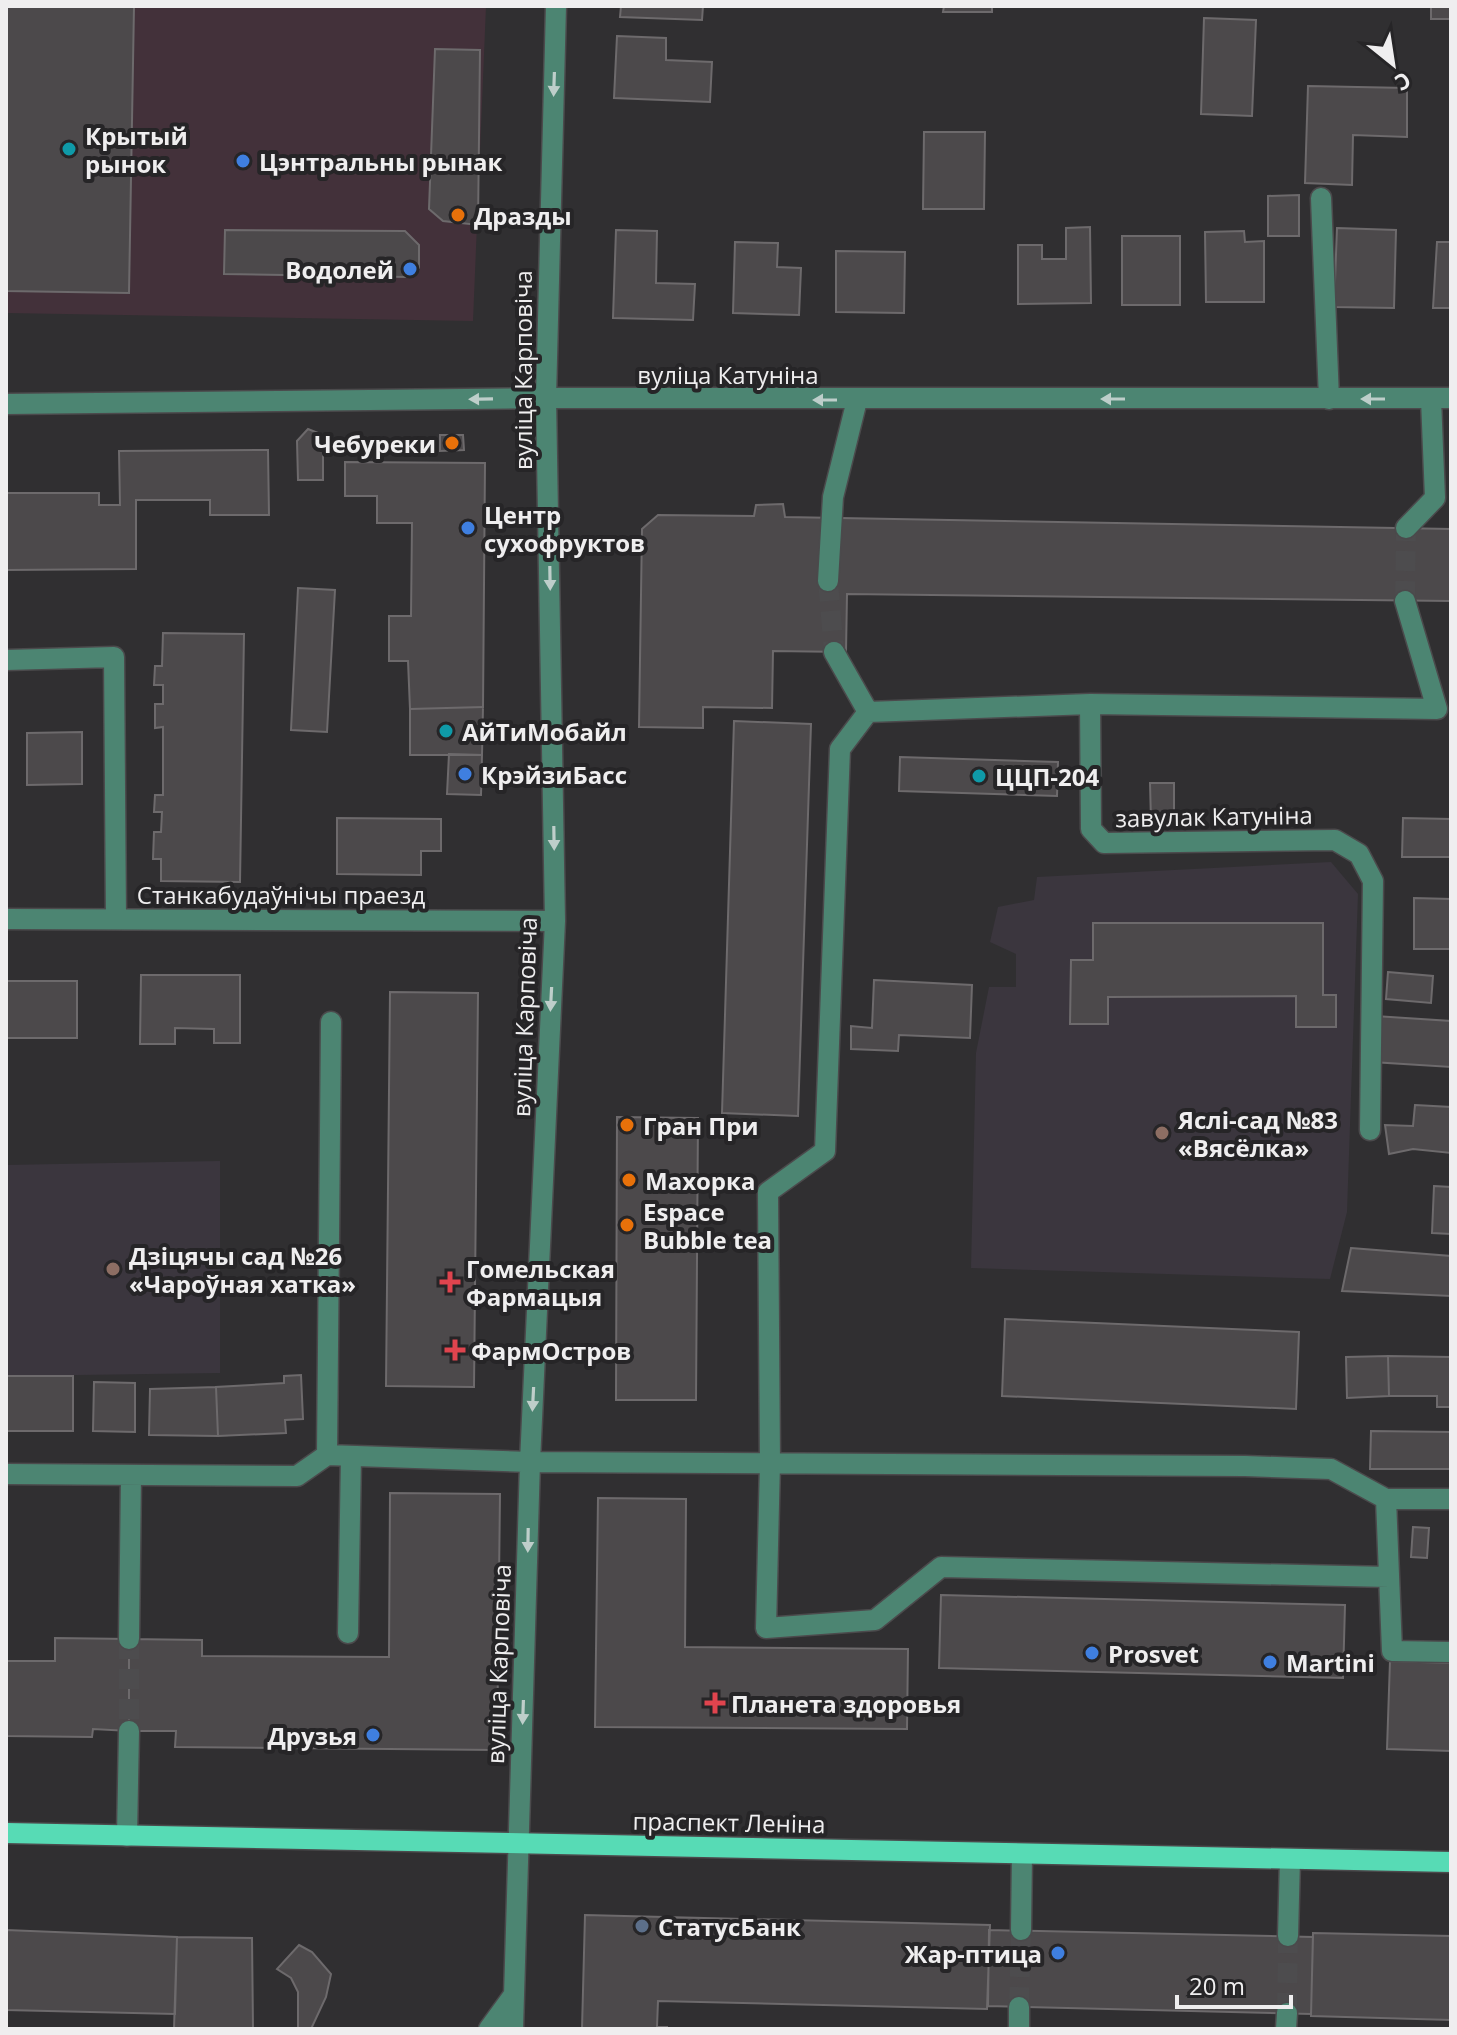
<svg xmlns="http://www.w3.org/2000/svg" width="1457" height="2035" font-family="'Open Sans',sans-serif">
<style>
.commercial{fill:#43313a}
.built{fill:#3b363e}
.building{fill:#4c494b;stroke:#6d6a6c;stroke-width:2}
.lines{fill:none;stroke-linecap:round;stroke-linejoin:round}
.minor-tunnel{stroke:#4d4c4e;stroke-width:20;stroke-dasharray:20 10;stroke-linecap:butt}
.minor-casing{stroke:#4b4a4c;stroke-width:23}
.major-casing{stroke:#4b4a4c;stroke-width:23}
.minor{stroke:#4c8572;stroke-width:20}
.major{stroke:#57dbb5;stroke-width:20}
.oneway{fill:#bececa}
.culture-dot{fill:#0f9aa8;stroke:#262527;stroke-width:3}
.shop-dot{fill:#3f7fe0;stroke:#262527;stroke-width:3}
.food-dot{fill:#e8710a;stroke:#262527;stroke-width:3}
.education-dot{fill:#8d6e63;stroke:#262527;stroke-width:3}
.health-dot{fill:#e0444e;stroke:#262527;stroke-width:3}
.service-dot{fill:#5c6f8a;stroke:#262527;stroke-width:3}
.labels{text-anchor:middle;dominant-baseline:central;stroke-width:8;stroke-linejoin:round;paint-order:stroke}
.poi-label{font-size:24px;font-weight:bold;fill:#efeeef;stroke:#262527;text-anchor:start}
.street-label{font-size:24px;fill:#efeeef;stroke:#262527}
</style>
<rect width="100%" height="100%" fill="#302f31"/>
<path class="commercial" d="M6 6H486L473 321 6 313Z"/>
<path class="built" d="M1331 862 1358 894 1347 1212 1330 1279 971 1268 976 1053 989 987H1016V954L990 942 998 907 1034 900 1037 877Z
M220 1161V1373L6 1376V1165Z"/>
<path class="building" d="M6 6H134L129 293 6 291Z
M621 6H703L702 20 620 17Z
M944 6H992V12H943Z
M1431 6H1451V19H1431Z
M1204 18 1256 20 1252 116 1201 114Z
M617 36 666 38V60L712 62 710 102 614 98Z
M435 49 480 50 478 225 443 221 429 209Z
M1308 86 1407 88V137L1353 135 1352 185 1305 183Z
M924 132H985L984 209H923Z
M1299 195V236H1268V196Z
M1090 227 1091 303 1018 304V245H1042V259H1066V228Z
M1337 228 1396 230 1394 308 1334 307Z
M225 230 405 231 419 245V268L407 277 224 274Z
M616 230 657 231 656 283 695 284 693 320 613 318Z
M1244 231 1245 242 1264 241V302H1206L1205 232Z
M1122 236H1180V305H1122Z
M735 242 778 243 777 267 801 268 799 315 733 313Z
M1437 242H1451V308H1433Z
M836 251 905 252 904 313 836 312Z
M308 429 323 435V480H298L297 441Z
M440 435H463L464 450 440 451Z
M268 450 269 515H210V500H136V569L6 570V493H99V505H120L119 451Z
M345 462 485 463 483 707 410 709 408 661H389V616H411L412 523H377V496H345Z
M783 504 785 517 1451 529V601L847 594 846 652 773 651 772 708 703 707V728L639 727 642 529 658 515 754 516 756 505Z
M298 588 335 590 327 732 291 730Z
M163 633 244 634 240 882 161 881V859H153L154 832H161L162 812H154L155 795H163V727L155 728V704H163V685H154L155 666H162Z
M483 707 482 755H410V709Z
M734 721 811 724 798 1116 722 1113Z
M82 732V784L27 785V733Z
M449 754 482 755 481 795 447 794Z
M900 757 1058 762 1057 796 899 791Z
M1150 783H1174V821H1151Z
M337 818 441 819V851H421V875L337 874Z
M1403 818 1451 819V857H1402Z
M1414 898 1451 899V949H1414Z
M1093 923H1323V995H1336V1027H1296V996L1108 997V1024H1070L1071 960H1093Z
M1388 972 1433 976 1431 1003 1386 999Z
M141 975H240V1043H214V1029L175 1028V1044H140Z
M874 980 972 985 970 1038 899 1035 898 1051 851 1049V1026L872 1028Z
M6 981H77V1038H6Z
M390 992 478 993 474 1387 386 1386Z
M1375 1016 1451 1021V1067L1372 1062Z
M1415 1105 1451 1107V1153L1413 1149 1389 1154 1385 1125 1413 1126Z
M617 1117 698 1118 696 1400H616Z
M1434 1186 1451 1187V1234L1432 1233Z
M1351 1248 1451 1256V1296L1342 1291Z
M1005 1319 1299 1332 1296 1409 1002 1396Z
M1388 1356 1451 1357V1407H1437V1396H1389Z
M1388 1356 1389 1396 1347 1398 1346 1357Z
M301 1375 303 1419 285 1420 286 1433 218 1436 216 1387 284 1383V1376Z
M6 1376H73V1431H6Z
M94 1382 135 1383V1432L93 1431Z
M216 1387 218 1436 149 1435 150 1389Z
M1371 1431 1451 1432V1469H1370Z
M390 1493 500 1494 497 1750 175 1747 176 1731H129V1639L202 1640V1656L389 1657Z
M598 1498 686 1499 685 1647 908 1649 907 1729 595 1727Z
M1413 1527 1429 1528 1427 1558 1411 1557Z
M941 1595 1345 1605 1343 1678 939 1668Z
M55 1638 129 1639V1731L93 1729 92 1737 6 1736V1661H55Z
M1390 1661 1451 1663V1751L1387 1749Z
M585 1915 990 1925 987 2009 658 2001 657 2027H667V2029H582Z
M6 1930 177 1937 175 2014 6 2010Z
M989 1930 1313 1937 1311 2014 988 2006Z
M1313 1933 1451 1936V2020L1311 2016Z
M177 1937 252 1938 253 2029H174Z
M299 1945 312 1952 331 1974 326 1997 311 2029H298V1992L291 1978 277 1969Z"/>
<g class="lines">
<path class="minor-tunnel" d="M828 581 834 652
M1405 601 1406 528
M129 1639V1731
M1019 2007 1021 1930
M1287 2013 1288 1936"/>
<defs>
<path id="minor" d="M1321 198 1329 399
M6 404 546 398H1451
M1406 528 1435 498 1431 399
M828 581 833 497 857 400
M834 652 868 712
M6 660 114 657 116 919
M1090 704 1091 829 1104 843 1335 840 1359 854 1373 881 1370 1130
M6 919 555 921
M327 1455 331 1022
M6 1474 297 1476 327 1455 530 1462 1245 1466 1331 1469 1386 1499H1451
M1386 1499 1392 1651 1451 1652
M1389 1577 941 1567 875 1620 766 1628 770 1463 768 1192 825 1151 840 749 868 712 1090 704 1437 709 1405 601
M348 1633 351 1456
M129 1639 131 1475
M127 1836 129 1731
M1021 1930 1022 1854
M1288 1936 1290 1859
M489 2029 513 1996
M513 2029 530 1462 555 921 546 398 556 6
M1019 2029V2007
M1286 2029 1287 2013"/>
<path id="major" d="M6 1833 1451 1862"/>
</defs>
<use href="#minor" class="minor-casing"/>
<use href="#major" class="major-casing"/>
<use href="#minor" class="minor"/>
<use href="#major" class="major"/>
</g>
<defs><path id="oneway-solid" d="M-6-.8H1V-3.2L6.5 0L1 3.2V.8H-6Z" transform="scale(2)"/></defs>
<g class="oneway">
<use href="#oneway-solid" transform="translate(554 84) rotate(92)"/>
<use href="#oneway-solid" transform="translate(481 399) rotate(179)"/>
<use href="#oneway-solid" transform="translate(1113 399) rotate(180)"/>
<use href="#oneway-solid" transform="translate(1373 399) rotate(180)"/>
<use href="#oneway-solid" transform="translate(825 400) rotate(-180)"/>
<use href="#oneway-solid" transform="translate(550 578) rotate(89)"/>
<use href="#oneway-solid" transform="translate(554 838) rotate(89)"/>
<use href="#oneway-solid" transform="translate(551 999) rotate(93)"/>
<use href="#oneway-solid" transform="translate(533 1399) rotate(93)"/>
<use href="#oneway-solid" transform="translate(528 1540) rotate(91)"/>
<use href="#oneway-solid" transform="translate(523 1712) rotate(92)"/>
</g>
<g class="culture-dot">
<circle cx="69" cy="149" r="8"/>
<circle cx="446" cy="731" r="8"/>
<circle cx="979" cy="776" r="8"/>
</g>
<g class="shop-dot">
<circle cx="243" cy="161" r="8"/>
<circle cx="410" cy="269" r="8"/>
<circle cx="468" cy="528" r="8"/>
<circle cx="465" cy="774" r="8"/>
<circle cx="1092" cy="1653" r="8"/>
<circle cx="1270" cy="1662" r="8"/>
<circle cx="373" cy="1735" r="8"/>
<circle cx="1058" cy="1953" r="8"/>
</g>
<g class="food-dot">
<circle cx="458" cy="215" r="8"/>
<circle cx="452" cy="443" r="8"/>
<circle cx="627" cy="1125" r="8"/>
<circle cx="629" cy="1180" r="8"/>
<circle cx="627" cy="1225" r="8"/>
</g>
<g class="education-dot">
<circle cx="1162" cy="1133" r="8"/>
<circle cx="113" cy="1269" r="8"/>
</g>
<g class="health-dot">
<path d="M446 1270h8v8h8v8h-8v8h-8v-8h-8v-8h8z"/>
<path d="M451 1338h8v8h8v8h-8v8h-8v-8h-8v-8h8z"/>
<path d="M711 1691h8v8h8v8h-8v8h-8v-8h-8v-8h8z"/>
</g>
<circle class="service-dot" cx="642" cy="1926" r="8"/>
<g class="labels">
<g class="poi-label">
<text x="85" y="135">Крытый<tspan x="85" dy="28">рынок</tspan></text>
<text x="259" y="161">Цэнтральны рынак</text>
<text x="474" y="215">Дразды</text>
<text x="394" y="269" text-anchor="end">Водолей</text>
<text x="436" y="443" text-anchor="end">Чебуреки</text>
<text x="484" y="514">Центр<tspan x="484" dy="28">сухофруктов</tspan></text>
<text x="462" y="731">АйТиМобайл</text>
<text x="481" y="774">КрэйзиБасс</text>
<text x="995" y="776">ЦЦП-204</text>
<text x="1178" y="1119">Яслі-сад №83<tspan x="1178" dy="28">«Вясёлка»</tspan></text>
<text x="643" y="1125">Гран При</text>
<text x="645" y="1180">Махорка</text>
<text x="643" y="1211">Espace<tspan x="643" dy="28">Bubble tea</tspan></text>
<text x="129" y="1255">Дзіцячы сад №26<tspan x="129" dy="28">«Чароўная хатка»</tspan></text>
<text x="466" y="1268">Гомельская<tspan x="466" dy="28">Фармацыя</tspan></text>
<text x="471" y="1350">ФармОстров</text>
<text x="1108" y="1653">Prosvet</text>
<text x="1286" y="1662">Martini</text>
<text x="731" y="1703">Планета здоровья</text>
<text x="357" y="1735" text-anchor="end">Друзья</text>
<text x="658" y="1926">СтатусБанк</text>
<text x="1042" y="1953" text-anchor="end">Жар-птица</text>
</g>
<g class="street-label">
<text transform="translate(522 370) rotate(-90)">вуліца Карповіча</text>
<text x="728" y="374">вуліца Катуніна</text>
<text transform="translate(1214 816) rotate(-1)">завулак Катуніна</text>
<text x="281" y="894">Станкабудаўнічы праезд</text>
<text transform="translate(524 1017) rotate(-88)">вуліца Карповіча</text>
<text transform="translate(498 1664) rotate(-88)">вуліца Карповіча</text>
<text transform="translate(729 1822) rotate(1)">праспект Леніна</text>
</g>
</g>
<rect width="1457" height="2035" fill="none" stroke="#efeeef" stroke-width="16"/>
<g transform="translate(1393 64) rotate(150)" stroke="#262527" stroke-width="6" paint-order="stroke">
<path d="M0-6L14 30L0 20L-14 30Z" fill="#efeeef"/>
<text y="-12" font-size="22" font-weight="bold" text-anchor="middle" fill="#efeeef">С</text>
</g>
<path d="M1177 1995v12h114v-12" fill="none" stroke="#efeeef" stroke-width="4"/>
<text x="1189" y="1995" font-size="24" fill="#efeeef" stroke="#262527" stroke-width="6" paint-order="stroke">20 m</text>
</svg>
